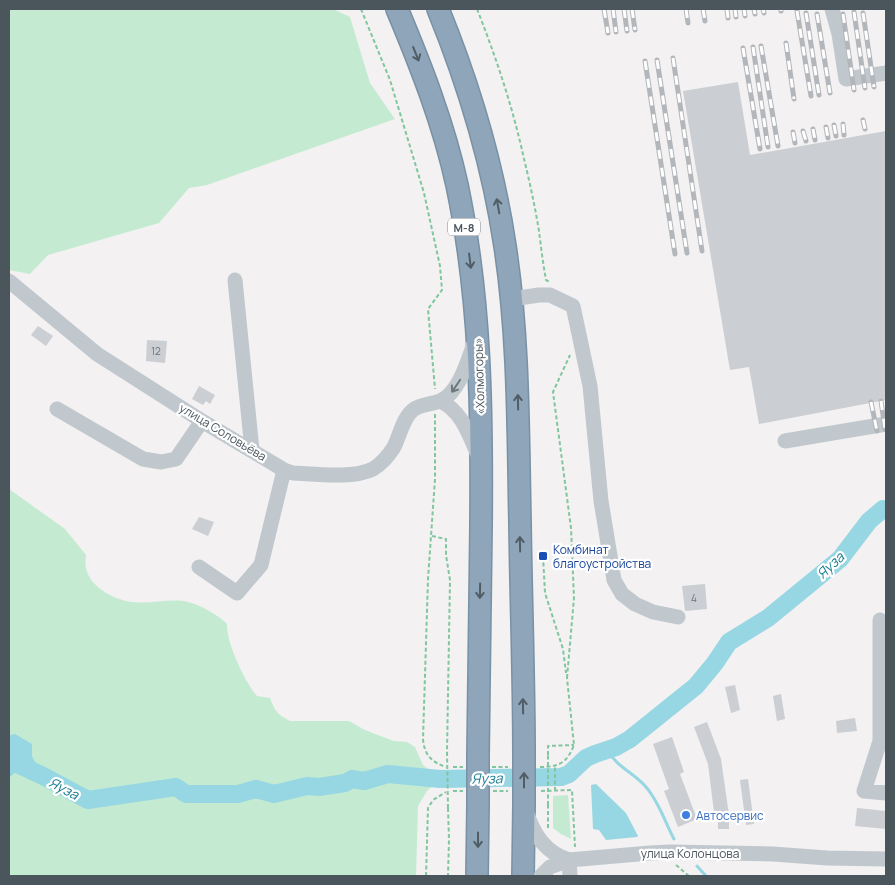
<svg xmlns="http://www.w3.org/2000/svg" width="895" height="885" font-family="Manrope,sans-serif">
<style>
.green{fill:#c4ebd1}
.water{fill:#96d7e3}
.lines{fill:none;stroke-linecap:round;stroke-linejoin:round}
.stream{stroke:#96d7e3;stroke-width:3}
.river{stroke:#96d7e3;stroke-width:18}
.building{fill:#cbced2}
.highway-casing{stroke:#7991a5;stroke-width:24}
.path{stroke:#80c69f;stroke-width:2;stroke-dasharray:4 2.5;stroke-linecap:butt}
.minor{stroke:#c0c8ce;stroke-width:15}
.highway{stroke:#8ea5ba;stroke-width:21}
.rail-casing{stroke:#b3b6ba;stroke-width:5}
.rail{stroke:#fff;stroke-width:3;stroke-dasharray:9;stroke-linecap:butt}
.highway-bridge-casing{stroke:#7991a5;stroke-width:24;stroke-linecap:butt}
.path-bridge{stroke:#80c69f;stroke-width:2;stroke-dasharray:4 2.5;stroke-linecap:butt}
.highway-bridge{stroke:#8ea5ba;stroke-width:21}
.oneway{stroke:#515d65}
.oneway2{stroke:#6d787e}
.transit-dot{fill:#1a4fb4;stroke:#fff;stroke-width:2}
.shop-dot{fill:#3f7fe0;stroke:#fff;stroke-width:2}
.labels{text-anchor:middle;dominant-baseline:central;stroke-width:4.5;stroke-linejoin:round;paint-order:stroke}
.number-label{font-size:10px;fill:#6a737a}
.shield{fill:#fff;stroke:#80888d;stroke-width:1}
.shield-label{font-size:11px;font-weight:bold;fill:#4a555c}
.street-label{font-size:12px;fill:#4a555c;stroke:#fff}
.transit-label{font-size:12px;fill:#164399;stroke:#fff;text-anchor:start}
.shop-label{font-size:12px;fill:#366cbe;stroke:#fff;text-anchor:start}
.water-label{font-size:14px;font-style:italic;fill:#1b7e90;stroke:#fff}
</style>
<rect width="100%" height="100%" fill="#f3f1f1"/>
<path class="green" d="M9 9H333L350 17 370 83 395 119 207 185 189 188 159 223 48 255 30 274 9 270Z
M9 489 65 529 86 555C85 563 85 570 90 578 97 590 118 601 133 602 149 604 167 599 183 601 195 602 219 615 227 624 226 642 245 682 257 696L270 698C275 711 277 714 290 721H349L363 729 375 734 394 741 407 742 415 747 423 765 440 779 427 791 418 806 416 876H9V778L16 772 31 777 42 775 32 756 15 734 9 735Z
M568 795 571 839 561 834 553 828V796Z"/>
<path class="water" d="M15 734 32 744V756L43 776 31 777 16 772 9 778V735Z
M596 784 626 813 638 836 637 837 606 840 599 830 593 829 591 785Z"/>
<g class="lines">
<path class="stream" d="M607 750C619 769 633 772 646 787 659 802 665 822 674 839
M697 866 706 876"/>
<path class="river" d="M9 760 43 776 88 800 176 787 186 794H238L256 789 274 794 307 786 319 787 345 783 352 779 364 781 388 774 440 779 561 777 569 774 586 758 595 754 616 747 630 739 696 686 715 663 729 642 768 618 840 559 869 521 883 509"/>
</g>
<path class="building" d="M738 82 750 155 886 131V400L759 424 749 367 730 370 683 91Z
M38 326 53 336 46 346 31 335Z
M147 340 167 341 165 363 146 361Z
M199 386 215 395 210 404 206 401 203 405 192 399Z
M199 517 214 522 208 536 192 529Z
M705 584 707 609 685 611 682 586Z
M735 685 740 710 731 713 725 687Z
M781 694 785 719 777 721 773 696Z
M855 718 857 731 837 733 836 721Z
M707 722 721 759 729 815V829H718V811L714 812 708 764 694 727Z
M672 737 684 772 680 774 697 819 678 827 664 791 669 789 653 744Z
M748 779 754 824 746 825 740 780Z
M857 808 886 811V829L855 826Z"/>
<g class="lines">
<defs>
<path id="highway" d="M397 9C421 66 444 125 457 185 481 299 482 411 481 526 480 603 479 679 478 755
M438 9C469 85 493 165 505 246 519 338 518 431 520 523 521 600 524 678 524 755
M477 876 478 805
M523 876 524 805"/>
</defs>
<use href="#highway" class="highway-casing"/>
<path class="path" d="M33 9H114
M361 9 390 80 424 193 440 266 442 290 428 309 435 389
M477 9C496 57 513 108 524 159 530 183 535 207 539 231 541 247 543 264 546 280L550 282
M435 414V479L428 579 423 739C424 754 431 762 446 767
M432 536 446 539V555L450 580 447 752
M543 556 545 593 563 649 566 673
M567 678 574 598 571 528 553 392 570 355
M548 755V746L574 745
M453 767H463
M492 767H508
M540 767C559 767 567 763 574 745L567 678
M453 791H463
M493 791H508
M541 791 572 790 575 847
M555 791V767
M448 808 449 840 448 876
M548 828V805
M676 865 689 876
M426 876 428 808 433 800 446 792"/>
<path class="minor" d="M832 9 839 34 846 79 886 73
M235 280 252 450
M9 281 97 354 202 421 284 470 293 473C315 474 353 479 373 469 381 464 389 455 394 447 400 435 403 418 413 410 422 403 433 405 442 400 460 391 468 359 475 341
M512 299 539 295H550L573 306 590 386 601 501 614 580 622 594 635 604 653 612 678 617
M440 401C462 411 469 435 478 455
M57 409 143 459 161 462 176 459 202 421
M785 441 886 424
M199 567 237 593 261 565 284 470
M880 620V741
M886 737 880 741 864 791 886 793
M527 814C535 836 546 853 569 860L650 853 671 852 773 854 827 858 886 859
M569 860 570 876
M541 876 550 867 569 860"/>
<use href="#highway" class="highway"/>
<defs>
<path id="rail" d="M604 9 608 33
M613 9 616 32
M624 9 627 31
M632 9 635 30
M686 9 688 23
M703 9 705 21
M727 9 728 18
M735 9 736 17
M744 9 745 16
M754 9 755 14
M763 9 764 13
M781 9V11
M797 11 811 96
M854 12 865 88
M806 13 819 95
M863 13 874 87
M817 14 830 93
M843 14 854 90
M786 43 794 99
M761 46 778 146
M753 47 768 147
M743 48 760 149
M673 58 702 251
M657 60 687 253
M645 61 675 254
M863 120 865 129
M843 124 844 135
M834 125 836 136
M826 127 828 138
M813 129 815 140
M803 131 806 141
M793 132 795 143
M881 401 885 429
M871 402 877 431"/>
</defs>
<use href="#rail" class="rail-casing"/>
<use href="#rail" class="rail"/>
<defs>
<path id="highway-bridge" d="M478 755V805
M524 805V755"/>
</defs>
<use href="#highway-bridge" class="highway-bridge-casing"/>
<path class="path-bridge" d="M447 752 448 808
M548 805V755"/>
<use href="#highway-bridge" class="highway-bridge"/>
</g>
<defs><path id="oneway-shaft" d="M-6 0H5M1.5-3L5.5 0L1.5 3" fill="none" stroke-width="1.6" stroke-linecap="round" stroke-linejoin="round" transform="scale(1.25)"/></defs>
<g class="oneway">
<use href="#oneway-shaft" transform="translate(416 54) rotate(68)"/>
<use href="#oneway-shaft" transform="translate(498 206) rotate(-100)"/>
<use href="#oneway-shaft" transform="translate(470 261) rotate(83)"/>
<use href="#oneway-shaft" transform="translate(518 402) rotate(-91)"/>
<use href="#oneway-shaft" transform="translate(520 544) rotate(-91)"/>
<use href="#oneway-shaft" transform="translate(480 591) rotate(91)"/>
<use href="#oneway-shaft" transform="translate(523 706) rotate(-91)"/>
<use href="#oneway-shaft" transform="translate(524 780) rotate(-90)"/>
<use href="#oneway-shaft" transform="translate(478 840) rotate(90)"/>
</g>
<use class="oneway2" href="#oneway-shaft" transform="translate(456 386) rotate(124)"/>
<rect class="transit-dot" x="538" y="551" width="10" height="10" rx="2.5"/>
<circle class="shop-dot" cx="686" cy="815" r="5"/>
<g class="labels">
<g class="number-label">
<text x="156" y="351">12</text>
<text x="694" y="598">4</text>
</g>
<rect class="shield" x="448" y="218.5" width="32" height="17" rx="4"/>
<g class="shield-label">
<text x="464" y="227">М-8</text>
</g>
<g class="street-label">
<text transform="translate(479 376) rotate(-92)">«Холмогоры»</text>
<text transform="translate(223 432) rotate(31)">улица Соловьёва</text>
<text x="690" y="853">улица Колонцова</text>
</g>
<g class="transit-label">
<text x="553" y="549">Комбинат<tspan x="553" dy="14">благоустройства</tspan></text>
</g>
<g class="shop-label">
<text x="696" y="815">Автосервис</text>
</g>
<g class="water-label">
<text transform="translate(830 565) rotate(-43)">Яуза</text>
<text transform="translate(487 778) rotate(-1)">Яуза</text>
<text transform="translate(64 788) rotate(27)">Яуза</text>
</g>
</g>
<rect width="895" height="885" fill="none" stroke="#4a555c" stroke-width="20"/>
</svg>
